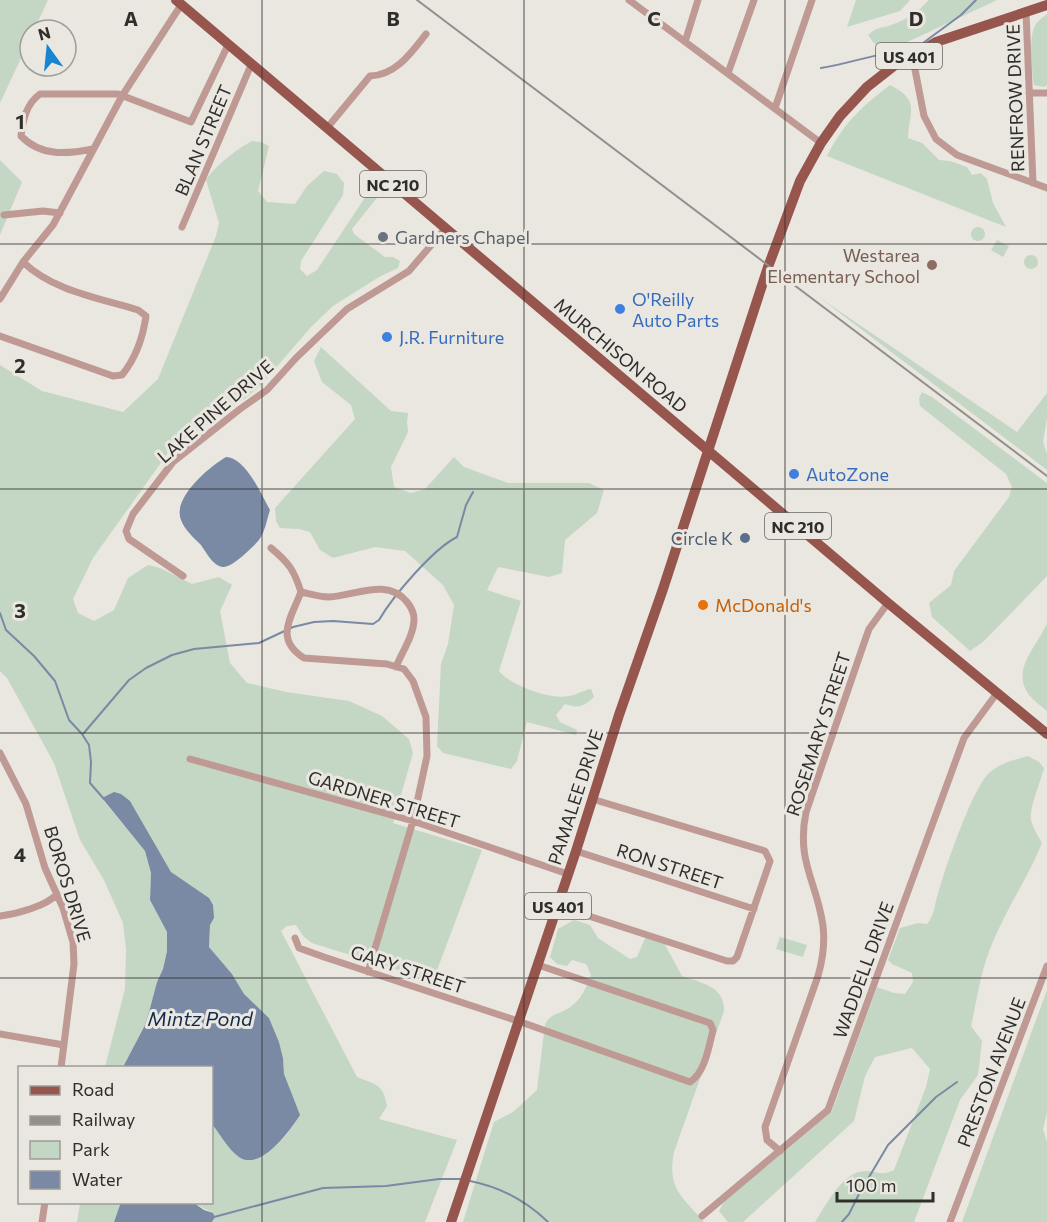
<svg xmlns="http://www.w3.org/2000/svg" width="1047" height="1222" font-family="Commissioner,sans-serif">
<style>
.green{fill:#c4d6c4}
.water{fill:#7a8aa4}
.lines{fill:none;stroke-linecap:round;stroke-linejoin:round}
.stream{stroke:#7a8aa4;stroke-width:2}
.street{stroke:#bf9993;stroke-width:7}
.primary{stroke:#97564d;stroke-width:10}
.rail{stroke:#92908b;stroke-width:2}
.grid{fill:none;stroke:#2f2e2b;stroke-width:1.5;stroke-opacity:0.55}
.worship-dot{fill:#6b7280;stroke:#eae7e0;stroke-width:2}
.education-dot{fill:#8d6e63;stroke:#eae7e0;stroke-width:2}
.shop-dot{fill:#3f7fe0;stroke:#eae7e0;stroke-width:2}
.service-dot{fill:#5c6f8a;stroke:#eae7e0;stroke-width:2}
.food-dot{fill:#e8710a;stroke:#eae7e0;stroke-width:2}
.labels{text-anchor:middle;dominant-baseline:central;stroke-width:6;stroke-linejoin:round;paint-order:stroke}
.shield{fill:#eae7e0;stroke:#676661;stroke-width:1.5}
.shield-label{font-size:16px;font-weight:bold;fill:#2f2e2b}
.street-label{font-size:18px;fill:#2f2e2b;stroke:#eae7e0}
.worship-label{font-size:18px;fill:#5b616d;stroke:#eae7e0;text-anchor:start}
.education-label{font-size:18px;fill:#785e54;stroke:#eae7e0;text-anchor:end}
.shop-label{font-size:18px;fill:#366cbe;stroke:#eae7e0;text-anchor:start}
.service-label{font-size:18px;fill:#4e5e75;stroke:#eae7e0;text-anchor:end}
.food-label{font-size:18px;fill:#c56008;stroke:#eae7e0;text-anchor:start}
.water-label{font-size:20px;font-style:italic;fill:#122a4e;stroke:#eae7e0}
.grid-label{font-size:20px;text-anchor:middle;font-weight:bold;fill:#2f2e2b;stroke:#eae7e0;stroke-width:6;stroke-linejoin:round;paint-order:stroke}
</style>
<rect width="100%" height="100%" fill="#eae7e0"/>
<path class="green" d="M0 0H48L34 30H30V39L0 103Z
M856 0H910L900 11 847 27Z
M929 0H997L901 45 880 48 873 42 868 35C878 26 880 29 891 25 906 20 918 12 929 0Z
M1047 14V85L1044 87 1034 85C1032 73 1029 39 1034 28 1036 22 1042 18 1047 14Z
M890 85C921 101 909 111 908 138L922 143 939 160 950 161 967 167 972 175 981 173 987 179 993 203 1006 227 827 156C844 123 860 108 890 85Z
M252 141 261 142 269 146 258 191 267 202 295 204 307 186 324 171 337 174 344 183 343 195 301 261 300 269 307 276 317 270 368 193 379 188 380 194 352 229 354 234 385 257H393L400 261 398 268 379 277 333 306 311 327 261 385 247 397 170 450 93 558 73 599 78 613 94 621 114 610 128 578 148 565 160 568 192 584 219 577 232 585 220 611 230 663 247 683 286 692 349 701 382 716 409 739 413 753 393 823 482 850 433 981 312 943 303 936 296 925 287 926 281 931 357 1077C377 1085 383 1084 387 1106L379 1119 457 1140 425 1222H212L215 1217 213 1213 194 1203 212 1202V1124L234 1152 248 1161C271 1156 288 1135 299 1116L284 1074 283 1057 279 1042 269 1018 244 994 232 974 209 947 210 925 214 918 182 881 171 872 130 801 102 799 145 851 151 873 150 900 167 932V951L163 969 157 982 149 1012 144 1027 123 1067H105L125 989 126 949 123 923 104 880 80 840 54 763 7 678 0 671V365L42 391 123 412 158 379 216 236 219 223 206 180C214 167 238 148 252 141Z
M0 160 22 182 0 235Z
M971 234a7 7 0 1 1 14 0a7 7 0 1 1-14 0Z
M997 240 1009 246 1003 257 991 250Z
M1024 262a7 7 0 1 1 14 0a7 7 0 1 1-14 0Z
M820 298 1017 432 1047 393V418L1043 442 1047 454V470Z
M321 347 391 411 408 413 407 422 408 432 391 467 394 487 411 493 425 489 454 457 464 467 508 483H589L604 490 597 513 565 540 562 573 549 577 498 567 487 590 521 601 499 671C510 685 550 700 569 696 577 695 583 690 591 689L594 697C584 706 579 709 565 704L556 715 560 722 577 730 576 735 527 722 517 761 511 769 443 753 437 746 441 664 448 644 454 605 443 585 405 551 375 547 333 558 320 550 310 532 299 529 280 528 276 521 275 508 355 419 351 405 322 382 314 361Z
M922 392 932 397 1047 483V576L984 641 970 651 932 617 929 603 951 585 954 571 1009 497 1012 487 1006 474 920 406 919 398Z
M1047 623V711C1041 706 1034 701 1029 695 1010 669 1038 646 1047 623Z
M1028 756 1039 762 1044 768C1041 781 1029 808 1031 820 1033 828 1038 836 1042 843 1028 878 1006 909 992 944 981 969 977 999 971 1026L982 1041 978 1075 960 1100 914 1222H815C826 1205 844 1169 867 1171 878 1172 883 1176 894 1170L926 1087 930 1069 912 1048 875 1057 865 1076 854 1121 743 1222H728L719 1211 724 1202 832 1111 877 987 894 993 905 994 913 982 912 973 892 964 888 960 900 928 918 923 927 924C935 915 934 905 938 894 945 869 972 789 989 773 1000 763 1014 760 1028 756Z
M574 920 590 925 598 938 630 959 637 957 646 936 664 943 682 976C701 983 725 986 724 1011L674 1152C667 1189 682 1196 704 1222H463L494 1122 513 1112 537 1090 545 1024C553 1012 558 1015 569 1008 581 1000 587 987 591 975L586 964 572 960 567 966 557 964 550 957 558 929Z
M780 937 807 945 803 957 776 949Z
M1047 990V1113L1043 1129 1047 1142V1222H962Z
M80 1203H121L114 1222H77Z"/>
<path class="water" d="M226 457C246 458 261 494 270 510 267 519 265 532 259 540 253 547 232 568 223 567 213 566 206 552 201 545 194 538 184 529 181 520 172 498 209 467 226 457Z
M114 792 121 794 130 801 171 872 209 898 213 905 214 918 210 925 209 947 232 974 244 994 269 1018 279 1042 283 1058 284 1074 300 1115C290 1131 260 1172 239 1157 228 1149 220 1134 212 1124V1068L123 1067 144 1027 149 1012 157 982 163 969 167 951V932L150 900 151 873 145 851 102 798Z
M121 1202 194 1203 204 1210 213 1213 215 1217 212 1222H114Z"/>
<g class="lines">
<path class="stream" d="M923 43 961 15 976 0
M821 68C850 64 879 51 909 52
M0 613 6 630 34 656 55 681 69 720 82 734 89 745 91 762 90 783 104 799
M83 734 129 680 146 668 172 655 194 649 259 643 293 627 314 622 333 621 373 624 379 620C393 596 433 549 457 537L466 505 473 492
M470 1181C501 1187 525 1200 548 1222
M214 1217 323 1188 386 1186 439 1179H461
M842 1222 849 1214 859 1194 888 1145 936 1097 957 1082"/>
<path class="street" d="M629 0 821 143
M1026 12 1033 183
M685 42 698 0
M912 54 924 116 936 139 957 155 1047 188
M728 73 754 0
M1029 93H1047
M775 108 812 0
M327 128 370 76C396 75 411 53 426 34
M93 149C68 154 41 157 21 136 23 120 26 104 40 94H118L191 122 228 45
M4 215 43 211 60 213
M182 227 251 65
M0 299 23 262 53 225 122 96 181 5
M0 336 113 376 122 375C135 359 143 337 146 316L138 310C99 298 53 291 23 262
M271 548C289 563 294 570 301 592
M183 576 129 539 126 531 133 514 173 462 240 409 267 390 296 358 347 309 409 271 445 229
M301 592C291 618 274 639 304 658L387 664 404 669 413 681 426 717 427 756 413 821 368 972
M301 592C310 594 320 597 329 597 355 596 387 577 407 602 411 607 414 613 414 619 414 635 402 652 396 667
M0 753 26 804 45 868 63 908 73 942 74 964 61 1068
M190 759 413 821 568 874
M576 851 754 909
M558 906 727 961H733L737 957 770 861 765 851 592 799
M0 916C16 914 47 906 57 894
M295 938 299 948 324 957 518 1021 690 1082C705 1073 709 1046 713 1030L710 1023 538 965
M0 1034 64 1045
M780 1151 767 1140 765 1127 818 976C823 959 825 943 823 926 817 881 796 863 806 812L863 646 869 629 888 603
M702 1216 828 1110 964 738 997 693
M42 1222 45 1202
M950 1222 1047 966"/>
<path class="primary" d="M176 0 888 603 1047 734
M451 1222 576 851 619 715 663 589 768 267 800 181 821 143 840 116 867 87 895 65 936 42 1047 5"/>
<path class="rail" d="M417 0 1047 476"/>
</g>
<path class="grid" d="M262 0V1222M524 0V1222M785 0V1222M0 244H1047M0 489H1047M0 733H1047M0 978H1047"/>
<circle class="worship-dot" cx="383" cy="237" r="6"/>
<circle class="education-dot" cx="932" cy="265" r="6"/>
<g class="shop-dot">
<circle cx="620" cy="309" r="6"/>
<circle cx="387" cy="337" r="6"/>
<circle cx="794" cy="474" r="6"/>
</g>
<circle class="service-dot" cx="745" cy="538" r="6"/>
<circle class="food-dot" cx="703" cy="605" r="6"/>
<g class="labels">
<g class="shield">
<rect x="876" y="43" width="66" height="26" rx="4.5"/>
<rect x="360" y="171" width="66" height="26" rx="4.5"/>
<rect x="765" y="513" width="66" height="26" rx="4.5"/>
<rect x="525" y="893" width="66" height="26" rx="4.5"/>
</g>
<g class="shield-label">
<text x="909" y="56">US 401</text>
<text x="393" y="184">NC 210</text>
<text x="798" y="526">NC 210</text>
<text x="558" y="906">US 401</text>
</g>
<g class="street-label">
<text transform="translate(1015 98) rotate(-92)">RENFROW DRIVE</text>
<text transform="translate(203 140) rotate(-67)">BLAN STREET</text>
<text transform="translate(621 355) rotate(40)">MURCHISON ROAD</text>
<text transform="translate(215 411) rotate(-41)">LAKE PINE DRIVE</text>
<text transform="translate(818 734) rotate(-72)">ROSEMARY STREET</text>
<text transform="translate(575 797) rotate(-72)">PAMALEE DRIVE</text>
<text transform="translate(384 799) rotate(17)">GARDNER STREET</text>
<text transform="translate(670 866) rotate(18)">RON STREET</text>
<text transform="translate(68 884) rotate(73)">BOROS DRIVE</text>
<text transform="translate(408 969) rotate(18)">GARY STREET</text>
<text transform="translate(863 970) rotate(-70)">WADDELL DRIVE</text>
<text transform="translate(991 1072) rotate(-69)">PRESTON AVENUE</text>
</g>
<g class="worship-label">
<text x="395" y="237">Gardners Chapel</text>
</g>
<g class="education-label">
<text x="920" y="255">Westarea<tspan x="920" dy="21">Elementary School</tspan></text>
</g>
<g class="shop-label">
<text x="632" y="299">O'Reilly<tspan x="632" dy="21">Auto Parts</tspan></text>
<text x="399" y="337">J.R. Furniture</text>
<text x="806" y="474">AutoZone</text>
</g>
<g class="service-label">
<text x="733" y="538">Circle K</text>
</g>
<g class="food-label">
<text x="715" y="605">McDonald's</text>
</g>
<g class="water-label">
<text x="200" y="1018">Mintz Pond</text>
</g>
</g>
<g class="grid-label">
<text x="131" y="26">A</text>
<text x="393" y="26">B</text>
<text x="654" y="26">C</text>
<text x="916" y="26">D</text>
<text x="20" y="129">1</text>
<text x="20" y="373">2</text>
<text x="20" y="618">3</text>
<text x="20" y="862">4</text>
</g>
<rect x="18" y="1066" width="195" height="138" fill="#eae7e0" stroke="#9f9d98" stroke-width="1.5"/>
<rect x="30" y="1086" width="30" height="9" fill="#97564d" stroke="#9f9d98" stroke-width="1.5"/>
<text x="72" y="1096" font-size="18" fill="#2f2e2b">Road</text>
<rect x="30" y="1116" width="30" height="9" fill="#92908b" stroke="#9f9d98" stroke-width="1.5"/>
<text x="72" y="1126" font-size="18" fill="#2f2e2b">Railway</text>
<rect x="30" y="1141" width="30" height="18" fill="#c4d6c4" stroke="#9f9d98" stroke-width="1.5"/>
<text x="72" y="1156" font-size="18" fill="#2f2e2b">Park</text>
<rect x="30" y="1171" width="30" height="18" fill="#7a8aa4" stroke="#9f9d98" stroke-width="1.5"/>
<text x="72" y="1186" font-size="18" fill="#2f2e2b">Water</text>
<g transform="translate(48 48) rotate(345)"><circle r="28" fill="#eae7e0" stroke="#9f9d98" stroke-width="1.5"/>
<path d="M0-4.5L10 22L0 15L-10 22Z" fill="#1785cf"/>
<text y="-9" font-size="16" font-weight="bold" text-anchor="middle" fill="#2f2e2b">N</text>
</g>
<path d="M837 1192v9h96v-9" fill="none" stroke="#2f2e2b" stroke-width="3"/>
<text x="846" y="1192" font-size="18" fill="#2f2e2b" stroke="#eae7e0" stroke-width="4.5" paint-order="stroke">100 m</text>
</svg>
